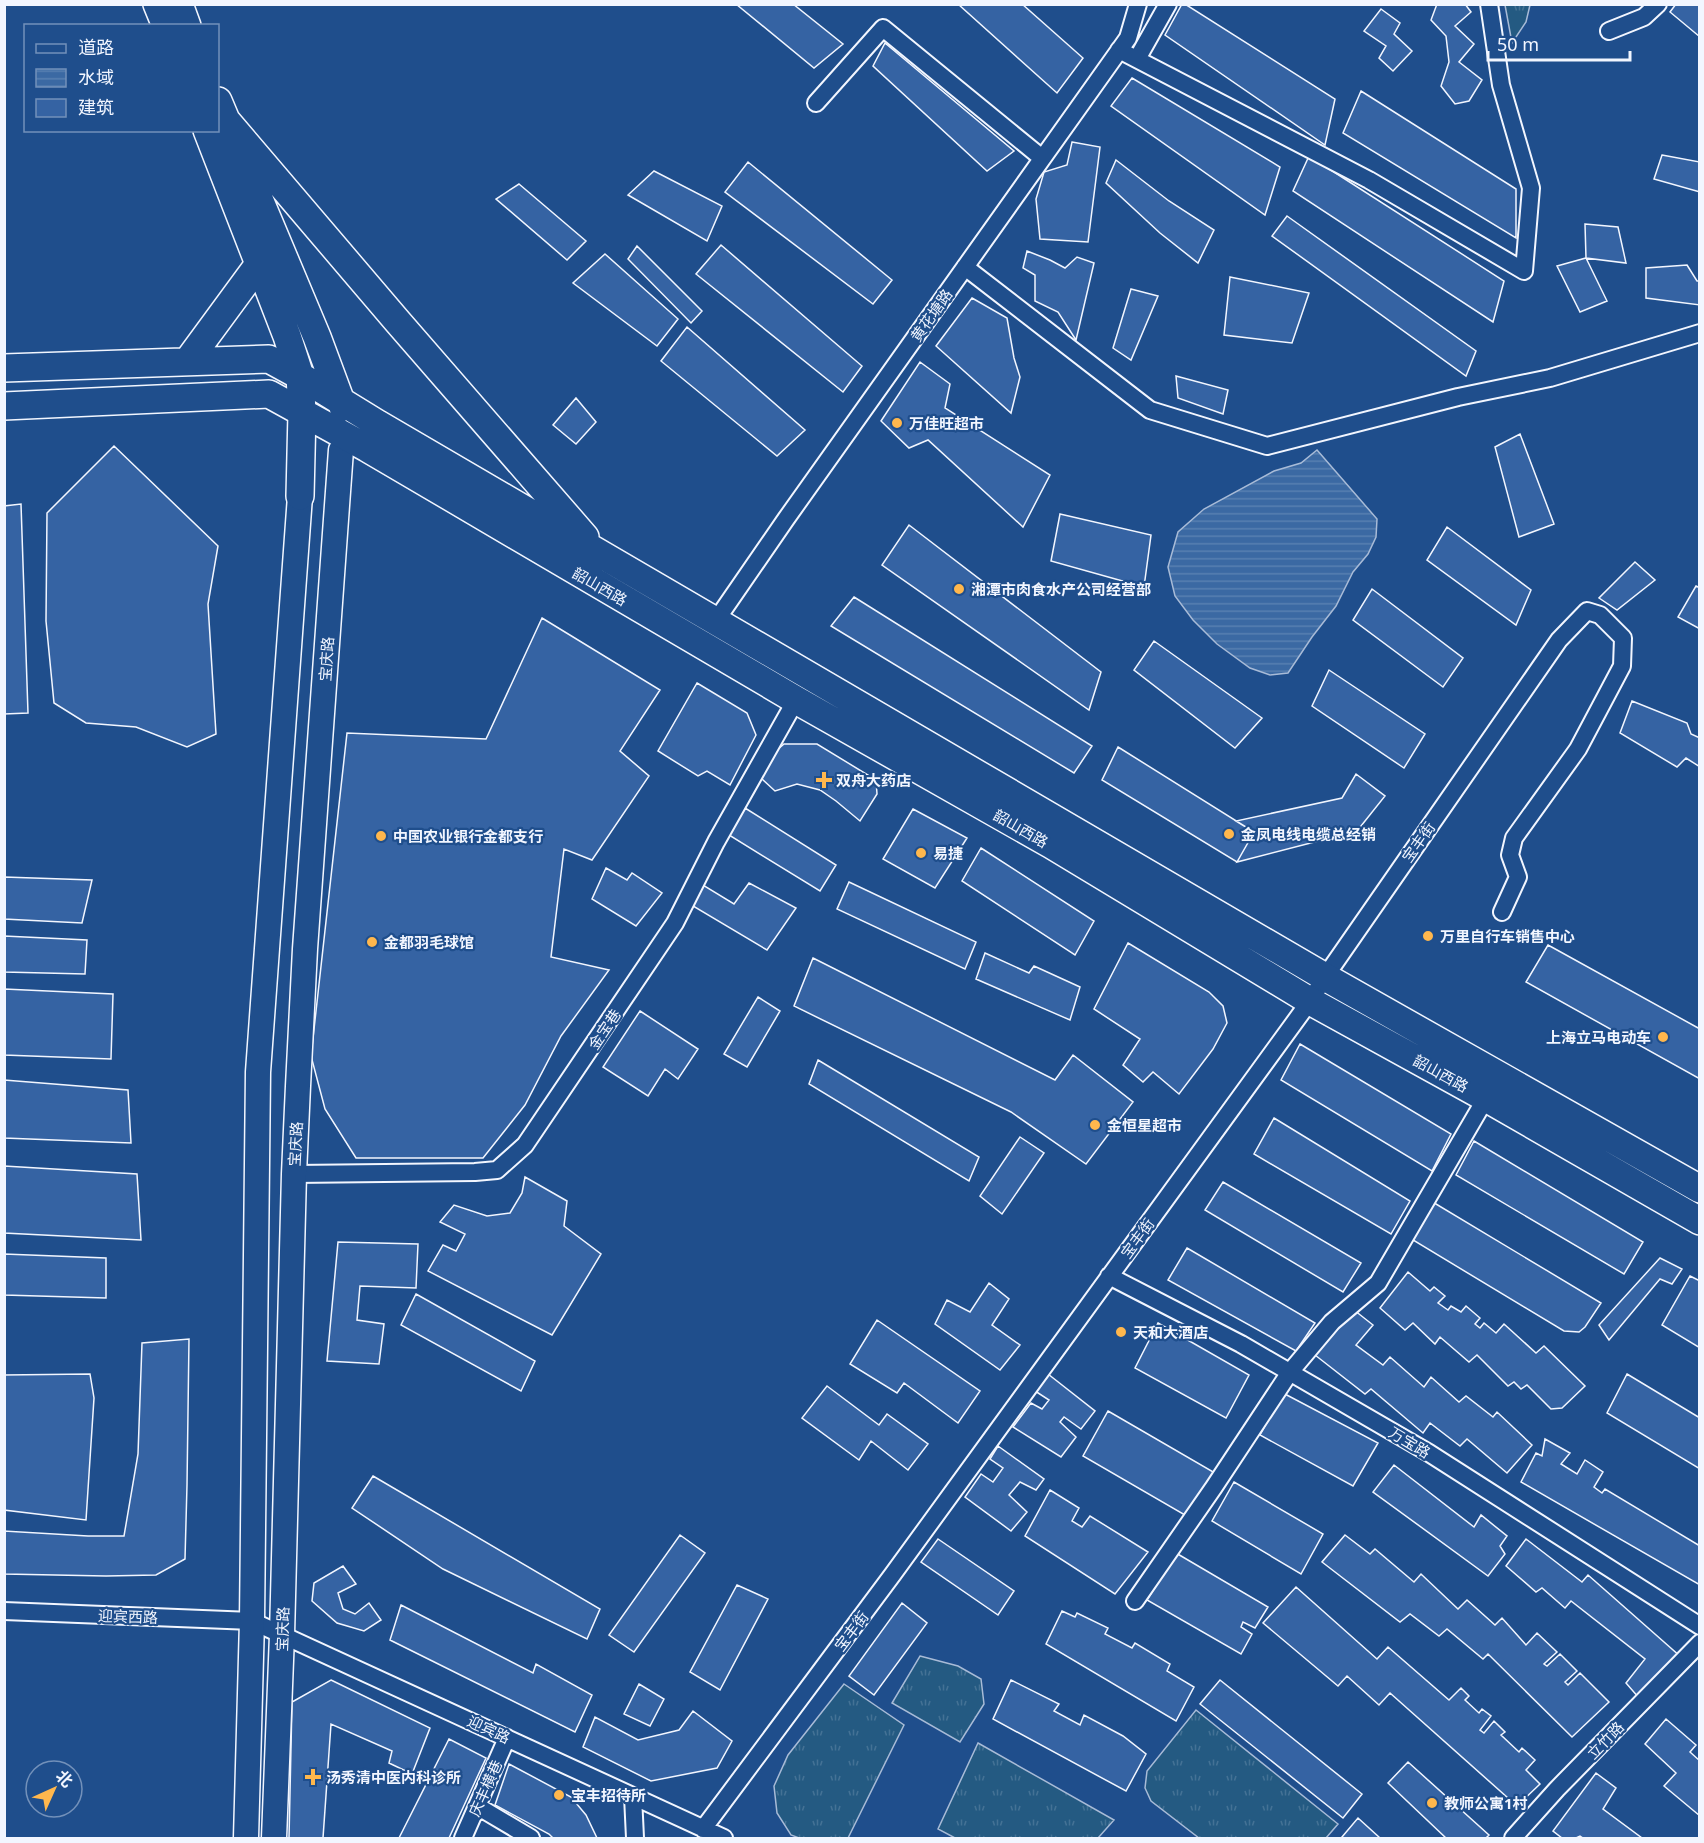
<svg xmlns="http://www.w3.org/2000/svg" width="1704" height="1843" font-family="'Noto Sans','Noto Sans SC',sans-serif">
<style>
.grass{fill:url(#grass-tufts);stroke:#a8bbd7;stroke-width:1.5}
.water{fill:url(#water-rules);stroke:#a8bbd7;stroke-width:1.5}
.building{fill:#3563a3;stroke:#f2f6ff;stroke-width:1.5}
.lines{fill:none;stroke-linecap:round;stroke-linejoin:round}
.street-casing{stroke:#f2f6ff;stroke-width:20}
.secondary-casing{stroke:#f2f6ff;stroke-width:27}
.primary-casing{stroke:#f2f6ff;stroke-width:30}
.street{stroke:#1f4e8c;stroke-width:16}
.secondary{stroke:#1f4e8c;stroke-width:24}
.primary{stroke:#1f4e8c;stroke-width:27}
.poi-dot{fill:#ffb74d;stroke:#1f4e8c;stroke-width:2}
.labels{text-anchor:middle;dominant-baseline:central;stroke-width:4.5;stroke-linejoin:round;paint-order:stroke}
.street-label{font-size:15px;fill:#f2f6ff;stroke:#1f4e8c}
.poi-label{font-size:15px;font-weight:bold;fill:#f2f6ff;stroke:#1f4e8c;text-anchor:start}
</style>
<defs>
<pattern id="grass-tufts" width="24" height="20" patternUnits="userSpaceOnUse" patternTransform="scale(1.5)"><rect width="24" height="20" fill="#245a82"/><path d="M3 7l-1-3M5 7V3M7 7l1-3M15 17l-1-3M17 17v-4M19 17l1-3" fill="none" stroke="#447295"/></pattern>
<pattern id="water-rules" width="6" height="5" patternUnits="userSpaceOnUse" patternTransform="scale(1.5)"><rect width="6" height="5" fill="#3b69a3"/><path d="M0 2.5h6" fill="none" stroke="#587fb1"/></pattern>
</defs>
<rect width="100%" height="100%" fill="#1f4e8c"/>
<path class="grass" d="M1505 5H1530L1526 22 1512 43Z
M920 1656 958 1666 981 1679 984 1704 960 1742 892 1703Z
M844 1684 904 1725 848 1838H799L791 1835 777 1813 774 1786 788 1755Z
M1196 1710 1338 1824 1326 1838H1199L1151 1801 1145 1788 1147 1771Z
M978 1743 1114 1820 1098 1838H955L938 1829Z"/>
<path class="water" d="M1317 450 1377 519 1376 537 1368 554 1353 572 1336 606 1312 637 1288 673 1270 675 1250 668 1217 644 1193 620 1175 596 1168 567 1178 532 1204 509 1274 471 1301 463Z"/>
<path class="building" d="M736 4H793L843 44 814 68Z
M958 4H1022L1083 58 1057 93Z
M1182 4H1185L1335 99 1325 145 1165 35Z
M1437 4H1465L1471 12 1455 26 1474 44 1459 62 1482 80 1469 101 1455 104 1441 86 1449 62 1446 36 1431 20Z
M1676 4H1700V37L1670 12Z
M1381 9 1400 23 1394 34 1412 51 1393 71 1379 58 1386 46 1364 31Z
M885 43 1014 151 987 171 873 66Z
M1132 78 1280 167 1265 215 1111 106Z
M1361 91 1516 189V238L1343 133Z
M1072 142 1100 147 1088 242 1040 239 1036 199 1044 172 1067 165Z
M1662 155 1700 162V192L1654 179Z
M1309 156 1504 281 1493 322 1293 191Z
M1116 160 1169 201 1214 230 1198 263 1160 233 1106 183Z
M748 162 892 280 873 304 725 192Z
M654 171 722 206 707 241 628 195Z
M519 184 586 241 567 260 496 199Z
M1287 216 1476 351 1466 376 1272 236Z
M1585 224 1618 227 1626 263 1586 258Z
M721 245 862 366 843 392 696 274Z
M637 246 702 311 691 323 628 259Z
M1027 251 1050 260 1065 268 1077 257 1094 263 1076 340 1058 312 1035 301V275L1023 268Z
M605 254 678 319 657 346 573 283Z
M1586 258 1607 301 1580 312 1557 266Z
M1687 265 1697 281H1700V305L1646 298V268Z
M1230 277 1309 293 1292 343 1224 335Z
M1131 289 1158 296 1131 360 1113 348Z
M972 298 1007 318 1014 358 1020 377 1011 413 936 346Z
M687 327 805 430 777 456 661 361Z
M920 362 950 384 945 408 1050 475 1023 527 928 440 909 448 881 421Z
M1176 376 1228 390 1223 414 1178 398Z
M576 398 596 422 576 444 553 425Z
M1520 434 1554 524 1519 537 1495 447Z
M114 446 218 546 208 604 216 734 187 747 136 727 86 723 54 703 46 621 47 513Z
M21 504 28 713 4 714V506Z
M1060 514 1151 535 1144 587 1051 561Z
M909 525 1101 672 1089 710 882 565Z
M1447 527 1531 590 1516 625 1427 560Z
M1635 562 1655 580 1617 610 1599 598Z
M1696 586 1700 588V629L1678 617Z
M1372 589 1463 658 1443 687 1353 620Z
M854 597 1092 746 1074 773 831 626Z
M542 618 660 690 620 751 649 776 592 860 564 849 551 957 609 970 561 1036 525 1105 483 1158H356L325 1109 311 1056 347 733 486 739Z
M1154 641 1262 718 1235 748 1134 670Z
M1329 670 1425 734 1404 768 1312 706Z
M697 683 747 713 756 735 730 785 707 771 698 776 658 751Z
M1632 701 1687 723 1691 734 1700 738V767L1686 758 1677 767 1620 733Z
M784 744H817L876 780 877 794 860 821 836 801 820 790 797 784 775 791 761 778 777 750Z
M1118 747 1254 832 1237 862 1102 780Z
M1356 774 1385 796 1357 831 1237 862 1254 832 1236 821 1342 798Z
M745 808 836 865 820 891 729 835Z
M913 809 967 838 935 888 883 859Z
M981 848 1094 921 1075 955 962 881Z
M606 868 627 880 632 873 662 893 636 926 592 899Z
M4 877 92 880 82 923 4 919Z
M849 882 976 942 965 969 837 909Z
M749 883 796 908 767 950 693 906 703 885 734 904Z
M4 936 87 940 85 974 4 972Z
M1128 943 1209 992 1223 1006 1227 1023 1213 1049 1179 1094 1153 1072 1143 1082 1123 1065 1140 1039 1094 1009Z
M1548 945 1700 1029V1079L1526 982Z
M985 953 1029 973 1034 966 1080 987 1070 1020 976 979Z
M813 958 1055 1080 1073 1055 1133 1102 1086 1164 1011 1112 794 1006Z
M4 989 113 994 111 1059 4 1055Z
M758 997 780 1011 747 1067 724 1054Z
M640 1011 698 1049 678 1079 665 1069 648 1096 603 1067Z
M1300 1044 1451 1134 1432 1171 1281 1080Z
M818 1060 979 1157 969 1181 809 1084Z
M4 1080 128 1090 131 1143 4 1138Z
M1274 1118 1410 1201 1391 1234 1254 1154Z
M1020 1137 1044 1153 1002 1214 980 1196Z
M1474 1141 1643 1242 1624 1274 1456 1175Z
M4 1166 137 1174 141 1240 4 1233Z
M525 1177 567 1201 564 1226 601 1254 552 1335 428 1271 443 1245 456 1251 465 1234 440 1222 454 1205 487 1216 510 1213 522 1193Z
M1223 1182 1361 1263 1343 1292 1205 1210Z
M1431 1201 1601 1303 1585 1327 1579 1332 1564 1331 1413 1240Z
M338 1242 418 1244 416 1288 360 1286 357 1320 384 1324 379 1364 327 1361Z
M1187 1248 1315 1323 1296 1351 1168 1280Z
M4 1254 106 1258V1298L4 1295Z
M1660 1258 1682 1269 1672 1284 1660 1279 1609 1340 1599 1325Z
M1408 1272 1430 1291 1434 1287 1445 1296 1438 1303 1448 1310 1451 1306 1461 1312 1466 1306 1480 1318 1475 1324 1480 1328 1484 1323 1496 1333 1504 1324 1536 1353 1544 1346 1585 1386 1562 1408 1551 1409 1527 1385 1521 1389 1514 1382 1508 1386 1477 1355 1469 1362 1440 1337 1435 1344 1413 1323 1405 1330 1380 1308Z
M1690 1276 1700 1281V1348L1662 1325Z
M989 1283 1009 1299 992 1325 1020 1345 1000 1370 935 1324 947 1300 970 1312Z
M416 1294 535 1361 521 1391 401 1325Z
M1354 1310 1373 1325 1356 1345 1383 1365 1390 1357 1424 1387 1431 1377 1459 1402 1466 1396 1493 1417 1497 1412 1532 1445 1507 1473 1467 1439 1460 1446 1430 1423 1423 1433 1371 1389 1365 1394 1315 1355Z
M877 1320 980 1391 958 1423 904 1383 897 1393 850 1364Z
M1158 1323 1249 1375 1226 1418 1135 1368Z
M189 1339 187 1485 185 1559 156 1575 106 1576 4 1574V1531L88 1536H124L138 1454 142 1343Z
M90 1374 94 1398 86 1520 4 1510V1375Z
M1048 1374 1095 1411 1081 1429 1064 1417 1060 1422 1076 1437 1061 1457 1013 1427 1031 1403 1042 1409 1049 1400 1035 1391Z
M1627 1374 1700 1418V1469L1607 1413Z
M827 1386 879 1425 887 1414 928 1444 908 1470 871 1441 859 1460 802 1418Z
M1283 1393 1378 1443 1353 1486 1260 1435Z
M1108 1411 1215 1473 1190 1518 1083 1456Z
M1545 1439 1570 1453 1561 1464 1577 1474 1585 1460 1603 1472 1594 1487 1602 1493 1605 1489 1700 1546V1585L1521 1482 1536 1453 1542 1456Z
M998 1446 1044 1479 1036 1490 1020 1482 1009 1495 1027 1512 1011 1531 965 1497 981 1474 993 1482 1003 1468 990 1459Z
M1394 1465 1474 1527 1481 1515 1507 1536 1500 1546 1505 1554 1488 1576 1373 1492Z
M373 1476 600 1609 587 1639 443 1569 352 1508Z
M1234 1482 1323 1534 1301 1574 1212 1521Z
M1050 1490 1079 1508 1072 1521 1082 1527 1090 1516 1148 1552 1115 1594 1025 1536Z
M680 1535 705 1553 634 1652 609 1635Z
M1345 1535 1370 1554 1375 1549 1414 1582 1421 1574 1458 1609 1467 1600 1495 1625 1502 1618 1526 1645 1537 1633 1557 1652 1544 1664 1547 1666 1560 1654 1577 1671 1565 1682 1568 1685 1580 1673 1609 1702 1572 1737 1488 1654 1483 1659 1447 1629 1439 1636 1410 1614 1400 1622 1322 1562Z
M938 1539 1014 1591 998 1615 921 1562Z
M1526 1539 1582 1582 1588 1575 1681 1657 1639 1698 1626 1683 1645 1659 1571 1601 1565 1608 1542 1588 1536 1592 1506 1566Z
M1176 1553 1268 1607 1255 1628 1243 1622 1241 1627 1252 1634 1241 1654 1147 1600Z
M343 1566 356 1584 338 1593 343 1609 355 1614 369 1603 381 1620 364 1631 337 1623 312 1601 314 1583Z
M737 1585 768 1599 720 1690 690 1672Z
M1296 1587 1377 1659 1388 1647 1449 1700 1461 1688 1469 1696 1465 1700 1479 1713 1482 1709 1491 1716 1480 1730 1484 1733 1494 1721 1505 1732 1501 1735 1519 1752 1522 1748 1535 1760 1526 1770 1540 1784 1517 1806 1390 1693 1379 1705 1347 1676 1338 1686 1263 1623Z
M902 1603 927 1623 874 1695 849 1676Z
M401 1605 533 1673 536 1664 592 1695 575 1732 390 1640Z
M1062 1611 1075 1617 1077 1613 1108 1628 1105 1634 1132 1648 1135 1643 1170 1664 1167 1671 1194 1687 1176 1721 1046 1644Z
M331 1680 430 1728 412 1774 389 1763 392 1751 331 1724 323 1838H289L292 1702Z
M1011 1680 1059 1704 1054 1711 1080 1725 1084 1715 1123 1736 1146 1754 1126 1791 993 1719Z
M1220 1680 1362 1794 1343 1818 1200 1704Z
M639 1684 664 1699 650 1726 624 1714Z
M693 1711 732 1741 717 1768 651 1781 583 1747 595 1717 638 1740 679 1730Z
M1666 1719 1696 1745 1690 1752 1700 1761V1816L1664 1786 1676 1773 1645 1744Z
M449 1739 486 1758 449 1838H399Z
M1408 1762 1489 1835 1486 1838H1446L1388 1783Z
M509 1764 571 1797 586 1815 597 1838H553L549 1834 495 1805Z
M1596 1773 1616 1788 1603 1809 1642 1838H1583L1580 1836 1576 1838H1562L1553 1831Z
M1358 1818 1380 1838H1343L1342 1837Z"/>
<g class="lines">
<defs>
<path id="street" d="M1609 31 1644 17 1658 4
M1119 50 1369 180 1524 271 1531 188 1501 85 1489 4
M1137 59 1168 4
M816 103 883 28 1042 158
M965 267 1150 410 1267 446 1458 397 1550 378 1700 333
M715 622 786 519 1128 38 1138 4
M294 1174 475 1172 497 1170 525 1145 675 923 716 842 796 700
M1109 1276 1241 1344 1429 1453 1700 1626
M1135 1601 1214 1487 1290 1372 1332 1322 1378 1283 1486 1098
M4 1611 252 1621 724 1838
M633 1796 635 1838
M477 1806 531 1838
M703 1829 893 1574 1310 1001 1325 977 1559 640 1587 611 1600 615 1623 638 1622 666 1578 749 1514 838 1510 855 1518 877 1502 912
M463 1838 507 1738
M1513 1838 1557 1789 1700 1643"/>
<path id="secondary" d="M246 1838 252 1621 258 1072 300 496
M274 1838 282 1635 294 1174 298 1086 305 949 341 450"/>
<path id="primary" d="M157 4 166 26
M179 4 187 26
M218 101 317 337 343 407
M225 119 398 322 585 537
M207 130 287 336 300 376 302 412 300 496
M187 362 259 264
M4 368 269 359 300 376 378 424 1325 977 1700 1189
M4 406 269 394 367 448 796 700 1050 844 1310 1001 1486 1098 1700 1221"/>
</defs>
<use href="#street" class="street-casing"/>
<use href="#secondary" class="secondary-casing"/>
<use href="#primary" class="primary-casing"/>
<use href="#street" class="street"/>
<use href="#secondary" class="secondary"/>
<use href="#primary" class="primary"/>
</g>
<g class="poi-dot">
<circle cx="897" cy="423" r="6"/>
<circle cx="959" cy="589" r="6"/>
<path d="M821 771h6v6h6v6h-6v6h-6v-6h-6v-6h6z"/>
<circle cx="1229" cy="834" r="6"/>
<circle cx="381" cy="836" r="6"/>
<circle cx="921" cy="853" r="6"/>
<circle cx="1428" cy="936" r="6"/>
<circle cx="372" cy="942" r="6"/>
<circle cx="1663" cy="1037" r="6"/>
<circle cx="1095" cy="1125" r="6"/>
<circle cx="1121" cy="1332" r="6"/>
<path d="M310 1768h6v6h6v6h-6v6h-6v-6h-6v-6h6z"/>
<circle cx="559" cy="1795" r="6"/>
<circle cx="1432" cy="1803" r="6"/>
</g>
<g class="labels">
<g class="street-label">
<text transform="translate(931 315) rotate(-55)">黄花塘路</text>
<text transform="translate(600 586) rotate(30)">韶山西路</text>
<text transform="translate(326 659) rotate(-86)">宝庆路</text>
<text transform="translate(1021 828) rotate(30)">韶山西路</text>
<text transform="translate(1418 842) rotate(-55)">宝丰街</text>
<text transform="translate(604 1029) rotate(-56)">金宝巷</text>
<text transform="translate(1441 1073) rotate(29)">韶山西路</text>
<text transform="translate(295 1144) rotate(-87)">宝庆路</text>
<text transform="translate(1137 1238) rotate(-54)">宝丰街</text>
<text transform="translate(1410 1442) rotate(31)">万宝路</text>
<text transform="translate(128 1616) rotate(2)">迎宾西路</text>
<text transform="translate(282 1629) rotate(-88)">宝庆路</text>
<text transform="translate(851 1631) rotate(-53)">宝丰街</text>
<text transform="translate(489 1729) rotate(25)">迎宾路</text>
<text transform="translate(1605 1740) rotate(-46)">立竹路</text>
<text transform="translate(485 1788) rotate(-66)">庆丰横巷</text>
</g>
<g class="poi-label">
<text x="909" y="423">万佳旺超市</text>
<text x="971" y="589">湘潭市肉食水产公司经营部</text>
<text x="836" y="780">双舟大药店</text>
<text x="1241" y="834">金凤电线电缆总经销</text>
<text x="393" y="836">中国农业银行金都支行</text>
<text x="933" y="853">易捷</text>
<text x="1440" y="936">万里自行车销售中心</text>
<text x="384" y="942">金都羽毛球馆</text>
<text x="1651" y="1037" text-anchor="end">上海立马电动车</text>
<text x="1107" y="1125">金恒星超市</text>
<text x="1133" y="1332">天和大酒店</text>
<text x="326" y="1777">汤秀清中医内科诊所</text>
<text x="571" y="1795">宝丰招待所</text>
<text x="1444" y="1803">教师公寓1村</text>
</g>
</g>
<rect width="1704" height="1843" fill="none" stroke="#f2f6ff" stroke-width="12"/>
<rect x="24" y="24" width="195" height="108" fill="#1f4e8c" stroke="#7391ba" stroke-width="1.5"/>
<rect x="36" y="44" width="30" height="9" fill="#1f4e8c" stroke="#7391ba" stroke-width="1.5"/>
<text x="78" y="54" font-size="18" fill="#f2f6ff">道路</text>
<rect x="36" y="69" width="30" height="18" fill="url(#water-rules)" stroke="#7391ba" stroke-width="1.5"/>
<text x="78" y="84" font-size="18" fill="#f2f6ff">水域</text>
<rect x="36" y="99" width="30" height="18" fill="#3563a3" stroke="#7391ba" stroke-width="1.5"/>
<text x="78" y="114" font-size="18" fill="#f2f6ff">建筑</text>
<g transform="translate(54 1789) rotate(45)"><circle r="28" fill="#1f4e8c" stroke="#7391ba" stroke-width="1.5"/>
<path d="M0-4.5L10 22L0 15L-10 22Z" fill="#ffb74d"/>
<text y="-9" font-size="16" font-weight="bold" text-anchor="middle" fill="#f2f6ff">北</text>
</g>
<path d="M1488 51v9h142v-9" fill="none" stroke="#f2f6ff" stroke-width="3"/>
<text x="1497" y="51" font-size="18" fill="#f2f6ff" stroke="#1f4e8c" stroke-width="4.5" paint-order="stroke">50 m</text>
</svg>
